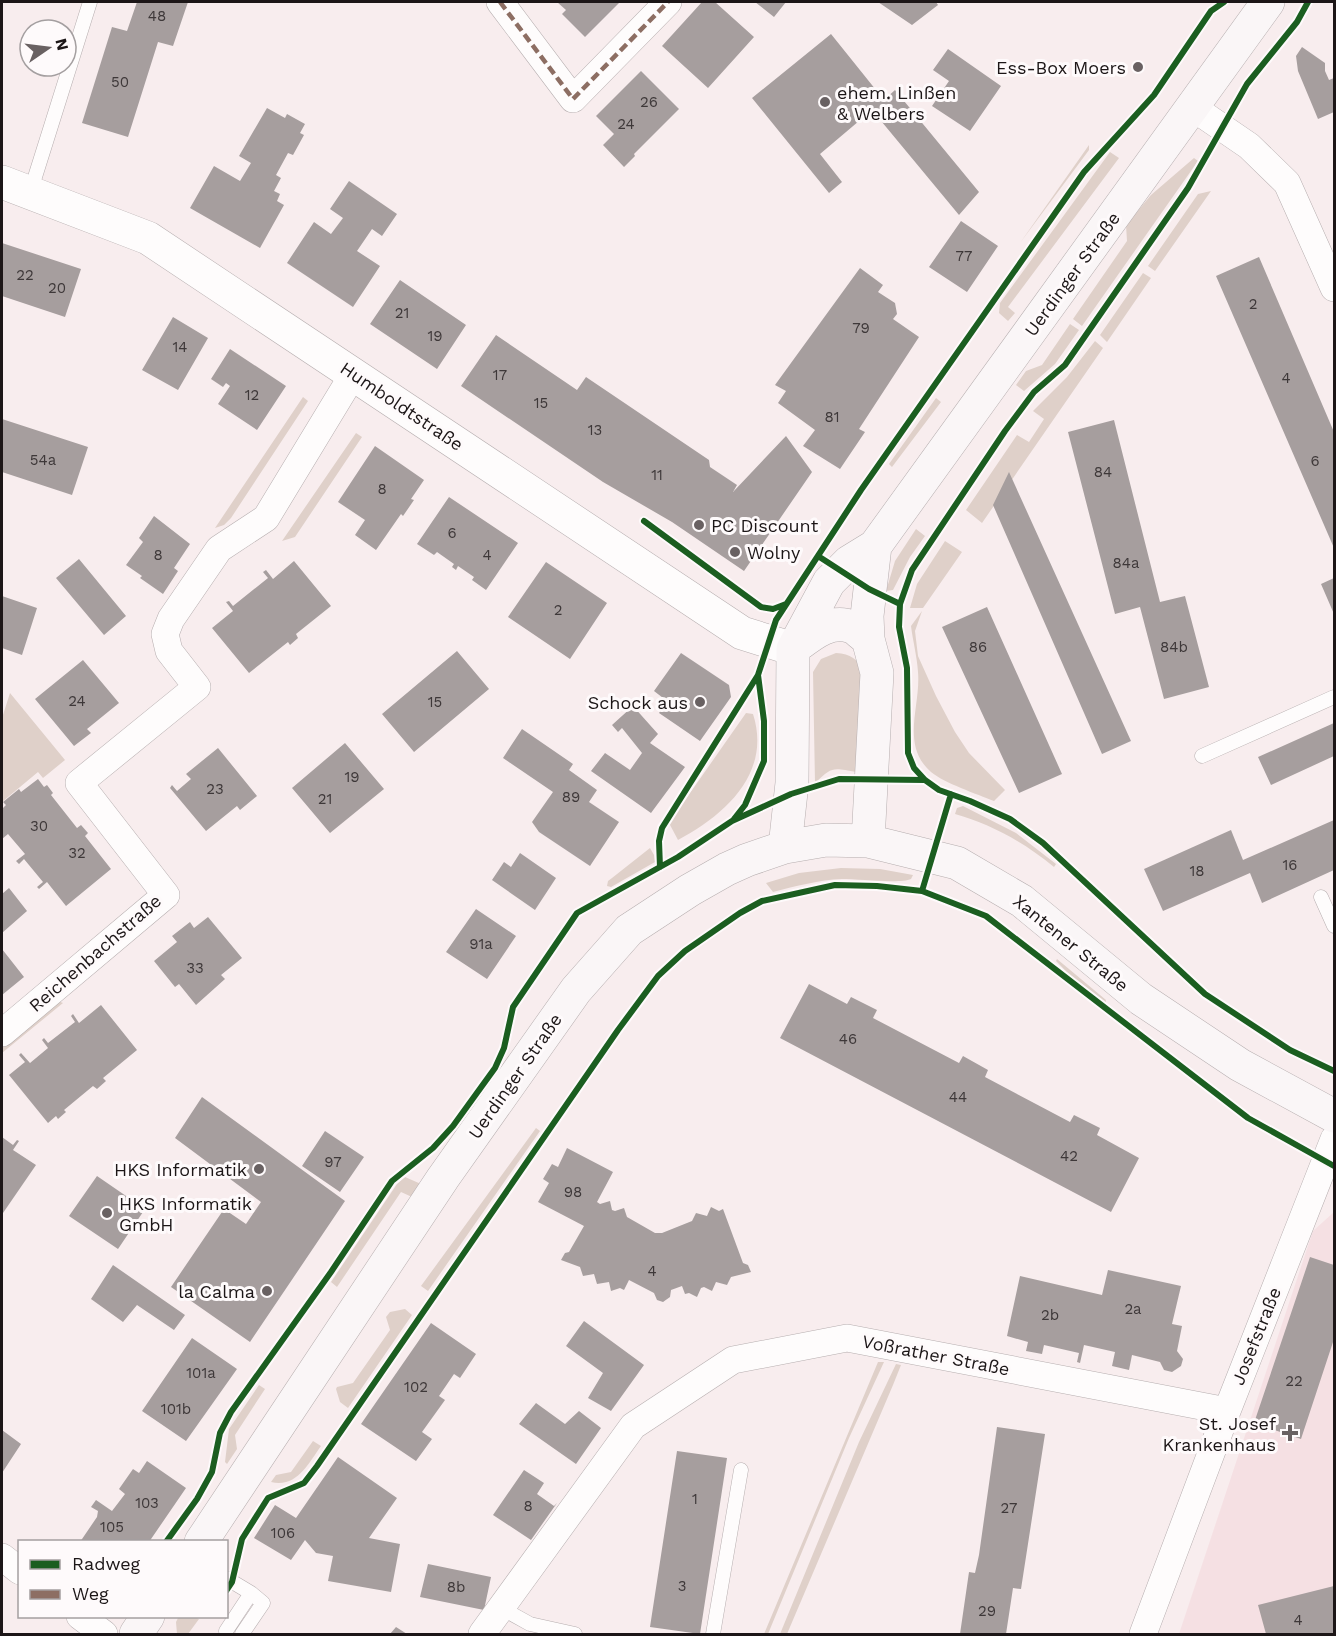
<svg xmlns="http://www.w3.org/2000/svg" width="1336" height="1636" font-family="'Work Sans',sans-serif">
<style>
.built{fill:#f5e0e3}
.green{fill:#dfd0c9}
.building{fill:#a69e9e}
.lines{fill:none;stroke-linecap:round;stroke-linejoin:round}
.service-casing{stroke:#b6aeaf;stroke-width:15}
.minor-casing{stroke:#b6aeaf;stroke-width:28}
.tertiary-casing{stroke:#b6aeaf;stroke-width:34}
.secondary-casing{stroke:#b6aeaf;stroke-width:34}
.service{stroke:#fefcfc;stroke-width:14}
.minor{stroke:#fefcfc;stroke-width:27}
.tertiary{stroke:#fefcfc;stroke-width:33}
.secondary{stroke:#faf6f7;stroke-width:33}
.quiet{stroke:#8d6e63;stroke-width:4.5;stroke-dasharray:9 4.5;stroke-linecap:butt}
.cycleway-casing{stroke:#fefafb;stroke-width:10}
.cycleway{stroke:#1b5e20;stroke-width:6}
.poi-dot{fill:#696162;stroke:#fefafb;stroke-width:2}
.labels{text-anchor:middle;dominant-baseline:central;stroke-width:6;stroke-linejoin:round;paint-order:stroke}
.number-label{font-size:15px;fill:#3e3839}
.poi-label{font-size:18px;fill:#1c1617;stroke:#fefafb;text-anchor:end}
.street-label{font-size:18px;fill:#1c1617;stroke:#fefafb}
</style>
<rect width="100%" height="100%" fill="#f8edee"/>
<path class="built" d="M1334 1212V1634H1179L1313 1231Z"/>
<path class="green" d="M1089 145V150L1020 243Z
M1110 152 1119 158 1008 307 1015 313 1008 321 999 313 1000 303Z
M1194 158 1198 161 1082 326 1073 319 1127 241 1126 225 1151 195Z
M1211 191 1155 271 1148 266 1198 194Z
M1143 273 1151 278 1107 342 1100 335Z
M1070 324 1079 330 1055 364 1024 391 1016 385 1026 371 1042 365Z
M1095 341 1103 348 982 523 966 510 1017 435 1029 442 1044 419 1033 411 1067 377Z
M303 397 308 401 231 518 224 525 215 528Z
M936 398 941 402 892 467 889 464Z
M356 433 362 437 295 537 282 541Z
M916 529 925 536 910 557 893 590 886 591 895 561Z
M945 541 962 552 923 608H910L917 584Z
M922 611 915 631 918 656 936 696 955 732 969 753 1005 790 994 801C977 794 944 783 931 772 900 745 921 706 918 672 917 656 913 642 911 626Z
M836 653C851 654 857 659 865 671L857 772C832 768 833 766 815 783L813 672 821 659Z
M10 693 65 760 43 778 38 772 2 802V718Z
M746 713 753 714C772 773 725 815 678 840L669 823Z
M963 806 1016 833 1056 864 1054 867C1025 843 991 824 955 814L957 808Z
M650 848 654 855 655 862 611 887 607 886 608 881 612 878Z
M841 868 880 869 913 875 911 879C901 884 858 879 842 879 819 880 796 886 773 892L766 883 799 873Z
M1057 959 1106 1000 1105 1011 1056 961Z
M58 1001 63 1003 2 1053V1046Z
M536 1128 540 1131 428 1291 421 1286Z
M405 1177 421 1184 412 1197 401 1192 337 1287 331 1282 397 1184Z
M405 1309 412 1315 348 1408 340 1402 336 1389 337 1387 353 1383 390 1330 386 1317 390 1312Z
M878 1362H884L849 1438 768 1634H764Z
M896 1364 901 1365 893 1385 787 1634H780L859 1442Z
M259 1385 265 1389 235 1435 237 1449 227 1464 225 1462 229 1429Z
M313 1441 321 1446C308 1464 297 1488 271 1482L276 1475 291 1472Z
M179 1616 195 1617 199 1619 188 1634H177L176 1622Z"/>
<path class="building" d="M137 2H188L173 46 158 42 128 137 82 123 112 27 127 31Z
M557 2H620L585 37 562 14 566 10Z
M702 2H715L754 37 708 88 662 46Z
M755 2H786L774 17Z
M878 2H936L938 5 912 25Z
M831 34 884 100 895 90 979 192 959 215 872 110 820 154 842 182 829 193 752 98Z
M1302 47 1325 63V71L1329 80 1334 78V112L1318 119 1298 71 1296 56Z
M948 49 1001 86 970 131 932 106 949 81 933 70Z
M641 71 679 109 634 154 635 156 624 167 603 145 614 134 596 116Z
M267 108 285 118 287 114 305 124 300 133 304 135 293 155 288 153 276 175 281 178 274 191 280 194 277 201 284 205 260 248 190 208 214 166 240 181 251 163 239 156Z
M349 181 397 214 382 236 372 229 357 251 380 266 353 307 287 263 314 222 331 234 343 218 330 209Z
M961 221 998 246 967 292 929 267Z
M2 243 81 269 65 317 2 296Z
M1259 257 1334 432V548L1216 276Z
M860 268 883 285 878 292 895 303 897 314 893 319 919 337 859 429 865 432 840 469 803 446 815 430 778 403 786 391 775 385Z
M400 280 466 325 437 369 370 324Z
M173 317 208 338 178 390 142 370Z
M496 335 577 390 586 377 709 460 710 467 737 485 733 492 786 436 812 472 744 571 672 522 603 482 461 386Z
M230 349 286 386 257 430 218 404 230 386 226 383 223 387 211 379Z
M2 419 88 447 72 495 2 472Z
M1114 420 1160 602 1185 596 1209 687 1164 699 1140 607 1115 614 1068 432Z
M375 446 424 480 411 499 414 500 403 516 401 514 376 550 355 535 365 520 338 502Z
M1009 472 1131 741 1102 754 993 505Z
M449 497 518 543 486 590 472 580 474 577 458 566 456 570 452 567 454 564 437 552 434 555 417 544Z
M154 516 190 544 174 568 178 571 163 594 140 578 142 576 126 565 143 542 139 538Z
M79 559 126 616 104 635 56 578Z
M294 561 331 606 296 634 298 638 290 645 288 642 249 673 212 628 233 611 226 602 229 601 233 606 268 578 263 572 266 570 273 579Z
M546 562 607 603 570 659 508 617Z
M1334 578V614L1321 584Z
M2 596 37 608 22 655 2 648Z
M987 607 1062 774 1019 793 942 627Z
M457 651 489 689 414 752 382 714Z
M681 653 729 685 731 697 700 741 659 713 667 701 654 691Z
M83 660 119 703 87 729 91 733 74 746 35 699Z
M633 706 658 734 650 743 685 767 651 813 591 771 605 753 630 770 642 753 622 728 618 732 612 725Z
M1334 723V756L1271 785 1258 757Z
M522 729 573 764 569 770 597 790 589 802 619 822 590 866 539 832 532 822 553 792 503 758Z
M345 743 384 789 330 833 292 788Z
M218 748 257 796 240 810 237 806 206 831 170 788 172 785 177 791 191 779 186 774Z
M38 779 44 787 47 785 53 793 51 795 77 828 81 825 88 833 85 836 111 869 66 906 47 882 39 889 37 887 43 882 24 859 19 864 16 861 25 854 8 834 2 839 3 834 2 809 6 805 3 802 19 789 21 792Z
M1334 820V870L1262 903 1250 873 1163 911 1144 869 1231 830 1243 860Z
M520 853 556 878 535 910 492 880 504 862 511 867Z
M9 888 27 911 2 933V894Z
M476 909 516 936 487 979 446 952Z
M208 917 242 958 221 975 225 979 196 1005 179 984 175 987 154 961 177 942 172 936 190 922 194 928Z
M2 949 24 977 2 995Z
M809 984 847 1004 851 997 877 1010 873 1018 959 1063 963 1056 988 1070 985 1077 1070 1122 1074 1115 1100 1128 1097 1135 1139 1158 1111 1212 780 1038Z
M101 1005 137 1050 103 1078 106 1081 97 1089 93 1086 64 1110 66 1112 58 1119 56 1116 48 1123 9 1075 25 1062 19 1055 21 1053 30 1063 48 1048 42 1040 44 1038 48 1043 75 1022 71 1016 73 1014 79 1023Z
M202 1097 345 1201 250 1342 171 1287 224 1209 246 1224 261 1202 175 1138Z
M325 1131 364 1157 340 1192 302 1166Z
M2 1137 13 1145 17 1140 19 1141 13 1150 36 1165 3 1213 2 1212Z
M567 1148 613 1172 597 1202 600 1204 610 1201 612 1210 615 1211 624 1208 627 1217 655 1233H662L692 1221 696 1213 707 1216 711 1207 719 1211 723 1209 743 1263 748 1265 751 1272 731 1277 727 1285 716 1282 712 1291 704 1287 701 1288 697 1297 689 1293 685 1294 682 1286 671 1290 670 1297 663 1302 657 1300 654 1293 629 1280 624 1290 620 1288 611 1291 609 1282 597 1284 594 1274 583 1276 580 1267 561 1260 565 1253 569 1252 584 1226 538 1202 549 1183 543 1179 552 1164 558 1167Z
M97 1176 145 1209 118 1249 69 1216Z
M1310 1257 1334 1265V1339L1301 1439 1254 1423Z
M113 1265 185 1315 174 1330 137 1305 123 1322 91 1299Z
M1108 1270 1181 1286 1172 1324 1182 1326 1177 1351 1183 1359 1181 1366 1172 1372 1164 1370 1160 1362 1132 1355 1129 1370 1112 1366 1115 1352 1084 1345 1080 1363 1077 1362 1079 1353 1044 1345 1042 1354 1026 1351 1028 1342 1007 1336 1020 1276 1102 1295Z
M584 1321 644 1365 611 1411 588 1398 603 1373 566 1346Z
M431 1323 476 1354 460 1378 454 1374 439 1396 445 1400 422 1432 432 1439 416 1461 361 1424Z
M192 1338 237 1369 186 1441 142 1411Z
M536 1403 565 1424 579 1411 601 1428 576 1464 519 1424Z
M997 1427 1045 1434 1021 1589 1013 1588 1006 1634H960L969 1572 975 1573 979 1555Z
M2 1430 21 1444 2 1473Z
M677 1451 727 1458 700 1634 650 1627Z
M338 1457 397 1498 369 1538 400 1544 391 1592 328 1581 333 1556 316 1553 305 1540 291 1560 254 1538 275 1505 296 1518Z
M147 1461 186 1488 149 1542H80L97 1517 98 1511 91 1507 96 1500 112 1511 125 1494 119 1489 133 1469 139 1473Z
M524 1470 544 1483 537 1494 554 1506 557 1503 531 1540 493 1515Z
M428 1564 491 1577 484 1610 420 1597Z
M1334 1586V1634H1266L1258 1605Z
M396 1627 407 1634H390Z"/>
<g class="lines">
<defs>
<path id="service" d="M30 193 90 2
M1202 756 1334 697
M1321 897 1334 926
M501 1608 530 1624 575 1634
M226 1631 251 1593 226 1578
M242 1634 263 1603 251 1593
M713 1634 741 1470"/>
<path id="minor" d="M500 2 573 99 668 2
M1192 107 1249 146 1287 183 1334 288
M2 1033 166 895 79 783 197 687 169 651 165 634 171 619 219 549 266 518 354 373
M2 1557 20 1571
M80 1616 104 1634
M482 1634 633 1426 733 1360 847 1338 1227 1411
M1143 1634 1227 1411 1334 1139"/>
<path id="tertiary" d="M2 182 148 238 742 633 793 649"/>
<path id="secondary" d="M794 648C810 636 830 618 852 627 857 629 863 636 868 639
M868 841 877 673 868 639 867 616 875 546
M785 847 792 783 793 649 829 582 849 562 875 546 1268 2
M201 1542 443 1178 576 990 629 930 690 890 727 869 747 860 785 847 826 840 868 841 957 863 1022 901 1141 999 1240 1065 1334 1116
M136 1634 148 1616"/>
</defs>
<use href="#service" class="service-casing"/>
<use href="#minor" class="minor-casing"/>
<use href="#tertiary" class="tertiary-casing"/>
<use href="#secondary" class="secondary-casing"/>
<use href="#service" class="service"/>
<use href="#minor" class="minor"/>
<use href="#tertiary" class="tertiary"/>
<use href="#secondary" class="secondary"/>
<path class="quiet" d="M500 2 573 99 668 2"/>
<defs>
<path id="cycleway" d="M1308 2 1297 22 1247 84 1188 188 1065 365 1034 392 1005 431 912 570 900 604 899 627 907 668 908 753 914 768 925 780 939 790 970 801 1010 819 1043 843 1205 994 1290 1050 1334 1071
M644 521 761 607 773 609 786 604
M818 556 869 589 900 604
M734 819 745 805 764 761V721L758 675 776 620 861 490 1084 172 1154 95 1211 11 1224 2
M660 867 659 841 662 828 758 675
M922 891 951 794
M166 1542 197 1499 212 1472 220 1433 231 1412 331 1272 392 1181 433 1148 453 1126 495 1068 504 1048 513 1007 577 913 678 857 732 821 791 794 839 779 925 780
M226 1591 232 1582 242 1539 268 1498 304 1483 317 1466 618 1030 658 976 685 951 740 913 762 901 835 885 877 886 922 891 986 916 1248 1118 1334 1166"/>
</defs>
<use href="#cycleway" class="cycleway-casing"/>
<use href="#cycleway" class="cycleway"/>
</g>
<g class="poi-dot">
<circle cx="1138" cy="67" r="6"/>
<circle cx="825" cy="102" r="6"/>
<circle cx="699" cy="525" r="6"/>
<circle cx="735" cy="552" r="6"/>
<circle cx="700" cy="702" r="6"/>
<circle cx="259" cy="1169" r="6"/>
<circle cx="107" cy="1213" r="6"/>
<circle cx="267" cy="1291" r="6"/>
<path d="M1287 1424h6v6h6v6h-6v6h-6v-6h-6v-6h6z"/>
</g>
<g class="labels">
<g class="number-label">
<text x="157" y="16">48</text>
<text x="120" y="82">50</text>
<text x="649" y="102">26</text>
<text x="626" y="124">24</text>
<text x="964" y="256">77</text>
<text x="25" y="275">22</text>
<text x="57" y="288">20</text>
<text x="1253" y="304">2</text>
<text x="402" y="313">21</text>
<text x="861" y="328">79</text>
<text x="435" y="336">19</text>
<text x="180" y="347">14</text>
<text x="500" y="375">17</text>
<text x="1286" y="378">4</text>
<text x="252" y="395">12</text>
<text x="541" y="403">15</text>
<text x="832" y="417">81</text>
<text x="595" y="430">13</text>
<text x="43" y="460">54a</text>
<text x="1315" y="461">6</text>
<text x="1103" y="472">84</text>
<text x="657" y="475">11</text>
<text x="382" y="489">8</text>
<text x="452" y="533">6</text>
<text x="158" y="555">8</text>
<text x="487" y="555">4</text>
<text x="1126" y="563">84a</text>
<text x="558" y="610">2</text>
<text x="978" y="647">86</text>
<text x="1174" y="647">84b</text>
<text x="77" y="701">24</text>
<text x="435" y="702">15</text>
<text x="352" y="777">19</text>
<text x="215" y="789">23</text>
<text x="571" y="797">89</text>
<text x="325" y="799">21</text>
<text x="39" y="826">30</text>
<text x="77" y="853">32</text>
<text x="1290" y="865">16</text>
<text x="1197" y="871">18</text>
<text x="481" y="944">91a</text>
<text x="195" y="968">33</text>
<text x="848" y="1039">46</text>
<text x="958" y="1097">44</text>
<text x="1069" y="1156">42</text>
<text x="333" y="1162">97</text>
<text x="573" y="1192">98</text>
<text x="652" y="1271">4</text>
<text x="1133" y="1309">2a</text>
<text x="1050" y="1315">2b</text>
<text x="201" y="1373">101a</text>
<text x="1294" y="1381">22</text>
<text x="416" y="1387">102</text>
<text x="176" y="1409">101b</text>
<text x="695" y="1499">1</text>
<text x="147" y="1503">103</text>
<text x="528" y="1506">8</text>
<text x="1009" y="1508">27</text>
<text x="112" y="1527">105</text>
<text x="283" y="1533">106</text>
<text x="682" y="1586">3</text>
<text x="456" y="1587">8b</text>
<text x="987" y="1611">29</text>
<text x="1298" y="1620">4</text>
</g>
<g class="poi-label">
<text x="1126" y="67">Ess-Box Moers</text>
<text x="837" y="92" text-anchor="start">ehem. Linßen<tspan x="837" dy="21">&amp; Welbers</tspan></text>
<text x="711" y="525" text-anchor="start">PC Discount</text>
<text x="747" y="552" text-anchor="start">Wolny</text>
<text x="688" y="702">Schock aus</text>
<text x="247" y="1169">HKS Informatik</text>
<text x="119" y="1203" text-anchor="start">HKS Informatik<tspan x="119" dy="21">GmbH</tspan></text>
<text x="255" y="1291">la Calma</text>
<text x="1276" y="1423">St. Josef<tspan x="1276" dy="21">Krankenhaus</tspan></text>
</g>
<g class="street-label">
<text transform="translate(1072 274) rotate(-54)">Uerdinger Straße</text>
<text transform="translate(402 406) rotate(34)">Humboldtstraße</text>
<text transform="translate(1071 943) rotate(39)">Xantener Straße</text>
<text transform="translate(95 953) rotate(-41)">Reichenbachstraße</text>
<text transform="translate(515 1076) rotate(-55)">Uerdinger Straße</text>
<text transform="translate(1256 1336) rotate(-68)">Josefstraße</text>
<text transform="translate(936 1355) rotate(11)">Voßrather Straße</text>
</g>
</g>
<rect width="1336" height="1636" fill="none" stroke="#1c1617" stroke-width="6"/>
<rect x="18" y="1540" width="210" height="78" fill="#fefafb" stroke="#a49fa0" stroke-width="1.5"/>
<rect x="30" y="1560" width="30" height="9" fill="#1b5e20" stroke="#a49fa0" stroke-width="1.5"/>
<text x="72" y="1570" font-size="18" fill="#1c1617">Radweg</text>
<rect x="30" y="1590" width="30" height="9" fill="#8d6e63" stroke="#a49fa0" stroke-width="1.5"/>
<text x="72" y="1600" font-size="18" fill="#1c1617">Weg</text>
<g transform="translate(48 48) rotate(76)"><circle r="28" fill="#fefafb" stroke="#a49fa0" stroke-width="1.5"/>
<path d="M0-4.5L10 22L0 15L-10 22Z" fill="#696162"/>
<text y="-9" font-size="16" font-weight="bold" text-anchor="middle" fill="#1c1617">N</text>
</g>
</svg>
